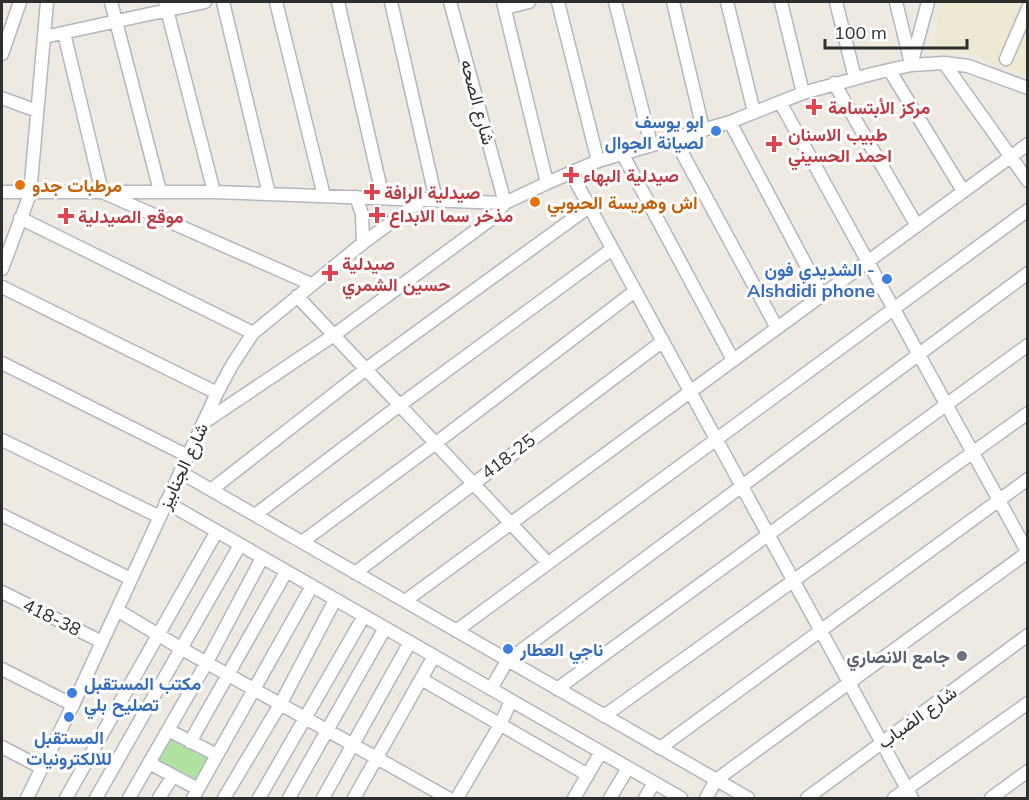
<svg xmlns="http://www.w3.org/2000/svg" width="1029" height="800" font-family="Mulish,Vazirmatn,sans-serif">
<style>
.education{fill:#eee9d2}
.green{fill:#afe2a1}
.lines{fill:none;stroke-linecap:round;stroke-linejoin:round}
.minor-casing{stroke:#b4b6c0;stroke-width:15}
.minor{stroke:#fff;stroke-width:12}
.health-dot{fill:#e0444e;stroke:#fff;stroke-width:2}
.shop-dot{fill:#3f7fe0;stroke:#fff;stroke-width:2}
.food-dot{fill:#e8710a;stroke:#fff;stroke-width:2}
.worship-dot{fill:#6b7280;stroke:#fff;stroke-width:2}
.labels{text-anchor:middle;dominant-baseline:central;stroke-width:6;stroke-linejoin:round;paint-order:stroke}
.street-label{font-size:18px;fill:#2e2e2e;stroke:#fff}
.health-label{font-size:18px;font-weight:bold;fill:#be3a42;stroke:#fff;text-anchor:start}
.shop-label{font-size:18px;font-weight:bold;fill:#366cbe;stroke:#fff;text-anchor:end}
.food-label{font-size:18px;font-weight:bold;fill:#c56008;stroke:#fff;text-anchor:start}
.worship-label{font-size:18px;font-weight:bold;fill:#5b616d;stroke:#fff;text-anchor:end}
</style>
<rect width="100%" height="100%" fill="#eeeae1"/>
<path class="education" d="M942 2H1027V76L968 54 932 49Z"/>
<path class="green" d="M168 733 215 756 197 787 152 762Z"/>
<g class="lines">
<defs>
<path id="minor" d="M111 2 160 191
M165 2 214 192
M223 2 269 194
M276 2 324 196
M338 2 383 198
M391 2 436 200
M503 2 547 183
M558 2 598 161
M615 2 651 144
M673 2 703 129
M727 2 754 112
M781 2 803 93
M836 2 855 78
M896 2 911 64
M505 8 529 2
M64 33 102 192 311 284
M44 37 205 2
M2 54 20 2
M1006 59 1028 8
M944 63 1028 181
M911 65 928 2
M890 71 963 191
M834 83 917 226
M2 98 37 111
M780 102 1028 553
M730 122 822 295
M674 138 777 328
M623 155 733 360
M571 173 912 798
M2 192H214L505 203 547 183 598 161 730 122 803 93 872 74 911 65 944 63 968 66 1028 88
M356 197 362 214 363 243
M20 218 253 333
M2 269 30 194 47 2
M2 287 217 393
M297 296 548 563
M2 363 188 456
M203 423 334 335 494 217 505 203 450 2
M2 440 160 517
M180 472 748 798
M211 490 366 369 589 207
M166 502 681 798
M2 515 131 579
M255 515 400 405 612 249
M302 542 436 443 635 291
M355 573 663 341
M2 592 102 642
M405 601 1028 144
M117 610 182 649 448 798
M456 631 1028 210
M2 669 73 705
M421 679 588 775
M491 689 507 661 1028 273
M557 689 1028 345
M604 716 1028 413
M168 730 217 755
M190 742 286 572
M2 747 42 768
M660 748 1028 479
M149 763 198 789
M27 798 73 705 217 393 232 365 253 333 363 243 423 199
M66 798 217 531
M96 798 240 545
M129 798 207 662 262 558
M159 798 173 776
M193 798 312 586
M224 798 281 703 335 600
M259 798 364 616
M289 798 385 628
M323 798 410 642
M354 798 434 656
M457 798 500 725 511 701
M574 798 601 752
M610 798 628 768
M645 798 654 783
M706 798 716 780 1028 552
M807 798 1028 635
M894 798 1028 703
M991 798 1028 771"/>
</defs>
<use href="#minor" class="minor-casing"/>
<use href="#minor" class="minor"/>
</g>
<g class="health-dot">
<path d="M811 98h6v6h6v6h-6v6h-6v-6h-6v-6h6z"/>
<path d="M771 135h6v6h6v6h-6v6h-6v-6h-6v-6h6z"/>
<path d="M568 166h6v6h6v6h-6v6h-6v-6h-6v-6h6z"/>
<path d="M369 183h6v6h6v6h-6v6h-6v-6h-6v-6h6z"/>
<path d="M374 206h6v6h6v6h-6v6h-6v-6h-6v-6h6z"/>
<path d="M63 207h6v6h6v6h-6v6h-6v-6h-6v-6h6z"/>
<path d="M327 264h6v6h6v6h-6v6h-6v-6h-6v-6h6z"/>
</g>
<g class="shop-dot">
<circle cx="716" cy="131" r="6"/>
<circle cx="887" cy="279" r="6"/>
<circle cx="508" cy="649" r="6"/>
<circle cx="72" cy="693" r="6"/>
<circle cx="69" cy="717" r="6"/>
</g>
<g class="food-dot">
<circle cx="20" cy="185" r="6"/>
<circle cx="535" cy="202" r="6"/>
</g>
<circle class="worship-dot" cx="962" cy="656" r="6"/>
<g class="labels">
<g class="street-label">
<text transform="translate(478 102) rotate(75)">شارع الصحه</text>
<text transform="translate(508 456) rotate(-37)">418-25</text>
<text transform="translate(183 466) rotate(-65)">شارع الجنابيز</text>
<text transform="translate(52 617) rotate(26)">418-38</text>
<text transform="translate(917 717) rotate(-36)">شارع الضباب</text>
</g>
<g class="health-label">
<text x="828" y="107">مركز الأبتسامة</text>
<text x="788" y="134">طبيب الاسنان<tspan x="788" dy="21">احمد الحسيني</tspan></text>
<text x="583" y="175">صيدلية البهاء</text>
<text x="384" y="192">صيدلية الرافة</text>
<text x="389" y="215">مذخر سما الابداع</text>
<text x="78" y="216">موقع الصيدلية</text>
<text x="342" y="263">صيدلية<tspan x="342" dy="21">حسين الشمري</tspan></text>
</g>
<g class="shop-label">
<text x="704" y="121">ابو يوسف<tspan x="704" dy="21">لصيانة الجوال</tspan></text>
<text x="875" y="269">الشديدي فون -<tspan x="875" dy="21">Alshdidi phone</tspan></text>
<text x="520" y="649" text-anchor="start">ناجي العطار</text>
<text x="84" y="683" text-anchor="start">مكتب المستقبل<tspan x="84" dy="21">تصليح بلي</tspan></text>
<text x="69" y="737" text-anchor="middle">المستقبل<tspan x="69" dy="21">للالكترونيات</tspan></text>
</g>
<g class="food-label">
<text x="32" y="185">مرطبات جدو</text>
<text x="547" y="202">اش وهريسة الحبوبي</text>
</g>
<g class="worship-label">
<text x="950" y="656">جامع الانصاري</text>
</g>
</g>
<rect width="1029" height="800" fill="none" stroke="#2e2e2e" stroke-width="6"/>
<path d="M825 39v9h142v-9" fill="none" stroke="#2e2e2e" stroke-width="3"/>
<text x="834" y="39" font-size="18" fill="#2e2e2e" stroke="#ffffff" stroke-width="4.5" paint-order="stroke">100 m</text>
</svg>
